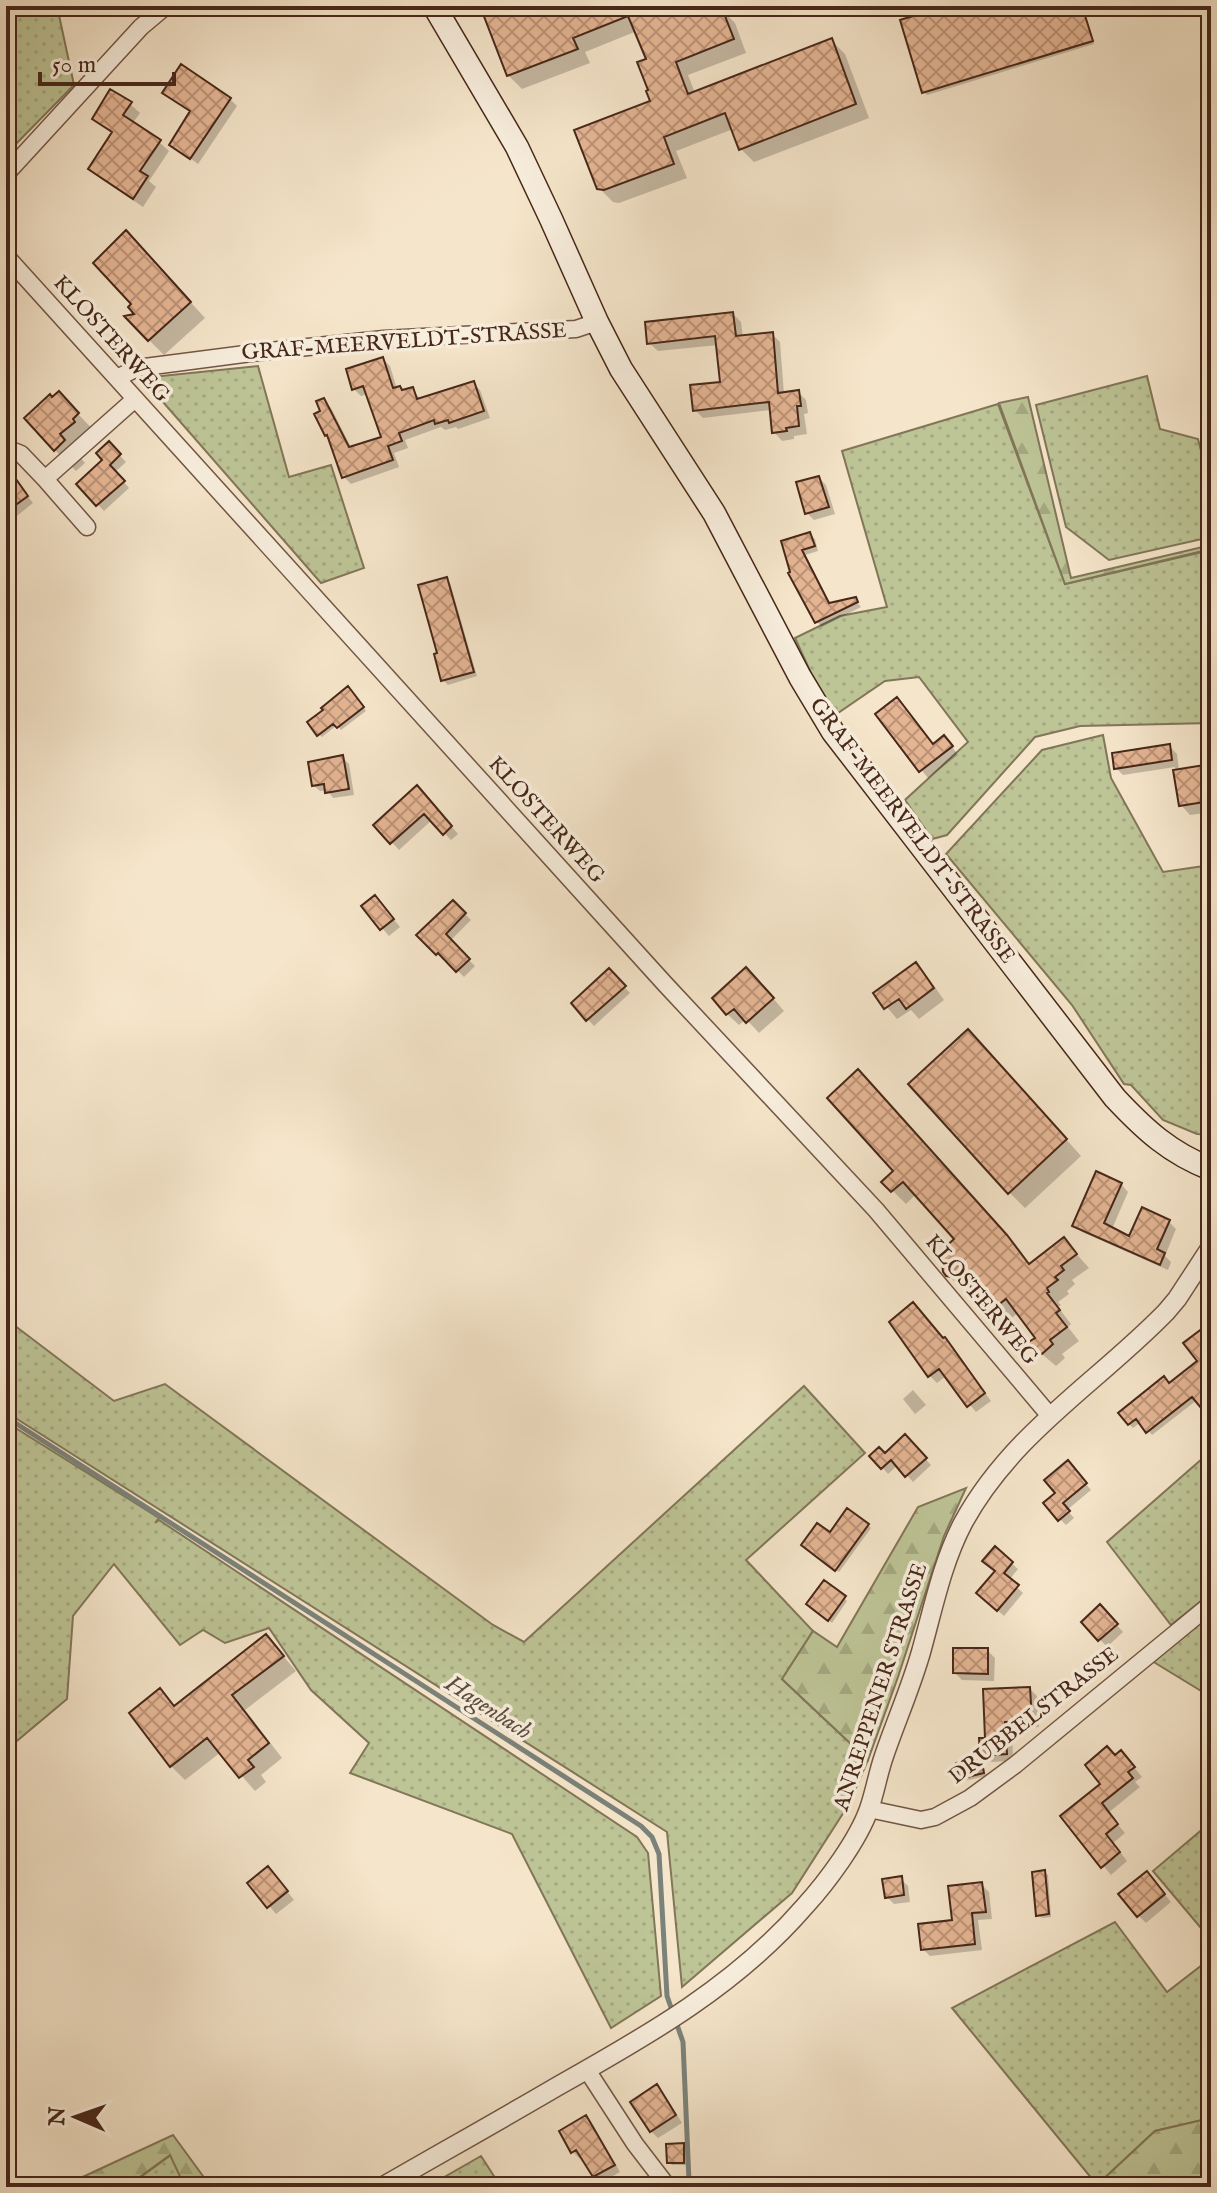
<svg xmlns="http://www.w3.org/2000/svg" width="1217" height="2193" font-family="'IM FELL English',serif">
<style>
.green{fill:url(#green-dots);stroke:#827658;stroke-width:2}
.forest{fill:url(#forest-firs);stroke:#827658;stroke-width:2}
.shadow{fill:#0003}
.lines{fill:none;stroke-linecap:round;stroke-linejoin:round}
.stream{stroke:#7b827a;stroke-width:5}
.building{fill:url(#building-cross-hatch);stroke:#472719;stroke-width:2}
.minor-casing{stroke:#725645;stroke-width:19}
.tertiary-casing{stroke:#725645;stroke-width:21}
.secondary-casing{stroke:#472719;stroke-width:25}
.minor{stroke:#f8eedd;stroke-width:16}
.tertiary{stroke:#f8eedd;stroke-width:18}
.secondary{stroke:#f8eedd;stroke-width:22}
.labels{text-anchor:middle;dominant-baseline:central;stroke-width:7;stroke-linejoin:round;paint-order:stroke}
.street-label{font-size:22px;fill:#472719;stroke:#f8eedd}
.water-label{font-size:24px;font-style:italic;fill:#5c4d42;stroke:#f8eedd}
</style>
<defs>
<pattern id="green-dots" width="8" height="8" patternUnits="userSpaceOnUse" patternTransform="scale(2)"><rect width="8" height="8" fill="#bdc496"/><path d="M2 2h.1M6 6h.1" fill="none" stroke="#a4a881" stroke-width="1.8" stroke-linecap="round"/></pattern>
<pattern id="forest-firs" width="22" height="20" patternUnits="userSpaceOnUse" patternTransform="scale(2)"><rect width="22" height="20" fill="#bdc496"/><path d="M5 1l3.5 6h-7zM16 11l3.5 6h-7z" fill="#a4a881"/></pattern>
<pattern id="building-cross-hatch" width="8" height="8" patternUnits="userSpaceOnUse" patternTransform="scale(2)"><rect width="8" height="8" fill="#e5b593"/><path d="M0 0l8 8M0 8l8-8" fill="none" stroke="#bb9377"/></pattern>
</defs>
<rect width="100%" height="100%" fill="#f5e5ca"/>
<filter id="stains"><feTurbulence type="fractalNoise" baseFrequency=".0025" numOctaves="4"/><feColorMatrix values="0 0 0 0 .2 0 0 0 0 .09 0 0 0 0 .02 0 0 0 .5 -.17"/></filter>
<radialGradient id="worn" r=".72"><stop offset=".6" stop-color="#630" stop-opacity="0"/><stop offset="1" stop-color="#630" stop-opacity=".3"/></radialGradient>
<path class="green" d="M6 6H57L74 85 6 154Z
M258 366 289 477 331 465 364 568 321 583 142 378Z
M1147 376 1160 429 1198 439 1211 490V537L1109 560 1066 527 1036 405Z
M998 404 1065 584 1211 550V723L1080 726 1035 737 947 835 932 839 905 800 968 742 919 677 885 681 835 715 811 673 795 638 840 616 887 607 842 451Z
M1103 735 1111 778 1163 872 1211 865V1135L1197 1134 1163 1120 1131 1085 1124 1084 1072 1005 946 854 1042 750Z
M6 1319 114 1401 165 1384 493 1625 524 1642 804 1386 865 1453 746 1560 813 1631 782 1679 868 1760 849 1804 792 1893 682 1987 667 1832 6 1412Z
M6 1422 159 1518 155 1523 159 1520 637 1837 648 1853 661 1996 611 2028 512 1834 350 1773 369 1743 311 1690 269 1628 225 1643 203 1630 180 1645 114 1564 73 1616 67 1699 6 1750Z
M1211 1451V1593L1171 1625 1107 1542Z
M1211 1613V1697L1152 1661Z
M1211 1822V1940L1153 1871Z
M1115 1922 1167 1992 1211 1958V2118L1155 2131 1097 2185 952 2008Z
M171 2155 185 2187H127Z
M481 2156 501 2187H427Z"/>
<path class="forest" d="M1028 397 1071 578 1211 545V549L1065 584 999 403Z
M966 1488 944 1536 898 1677 868 1760 782 1679 813 1631 837 1647 918 1507Z
M1211 2118V2187H1099L1097 2185 1155 2131Z
M173 2135 211 2187H185L170 2155 126 2187H61Z"/>
<path class="shadow" d="M482 6H685L721 9 735 23 746 53 688 75 695 93 831 40 845 54 869 118 754 162 740 148 733 129 676 151 687 178 619 203 613 202 598 187 653 102 648 60 637 31 585 52 590 63 522 89 508 75Z
M953 6H1083L1094 44 927 95 924 92Z
M165 92 230 99 237 106 198 164 171 144 192 113Z
M130 104 140 113 132 124 159 142 169 151 149 181 156 187 143 207 100 178 91 168 114 134 95 118Z
M142 249 205 318 164 355 149 340 137 314Z
M733 314 741 322 743 337 772 334 780 342 784 394 798 392 806 400 808 413 804 414 807 434 794 436V439L782 441 774 432 771 410 703 418 695 410 722 384 718 345 658 351 649 343Z
M383 359 390 366 397 389 400 388 404 392 412 389 421 400 473 383 480 390 490 418 458 429 456 427 445 430 441 427 405 440 408 448 394 453 399 467 351 484 343 476 322 412 323 400 331 408 352 449 383 438 368 394 361 396 354 389Z
M59 394 99 436 80 457 85 463 76 471 55 450 52 400Z
M109 444 126 462 115 472 129 488 104 511 79 484 105 460Z
M6 468 33 503 13 519 6 513Z
M819 478 826 485 835 514 814 520 807 513Z
M810 534 815 539 818 551 805 555 830 605 855 600 861 607 822 627 817 622 791 574 783 542Z
M446 579 450 583 477 676 448 685 443 680 440 655Z
M351 692 366 711 341 730 337 725 322 737 319 734Z
M877 715 934 746 951 745 958 755 928 778Z
M1169 746 1177 754 1179 771 1211 766V812L1190 815 1181 805 1175 767 1123 775 1116 768Z
M343 758 349 764 354 795 333 798 327 790 320 791 313 785Z
M424 795 458 834 451 840 432 820 399 850 376 825Z
M453 902 471 920 450 941 475 966 464 977 445 958 443 960 419 935Z
M382 905 400 927 389 936 364 907Z
M916 965 927 976 944 1000 919 1019 911 1010 897 1019 876 994Z
M609 971 630 993 594 1026 573 1003Z
M758 981 784 1011 759 1033 746 1019 739 1025 727 1014Z
M984 1047 1081 1156 1025 1208 1009 1192Z
M871 1085 1020 1250 1030 1265 1064 1240 1089 1268 1072 1280 1075 1284 1067 1291 1069 1294 1058 1302 1061 1305 1058 1307 1071 1324 1068 1327 1079 1341 1062 1354 1065 1358 1056 1366 1030 1344 1038 1338 1018 1313 1004 1324 991 1311 971 1284 966 1289H961L945 1271 957 1239 916 1194 906 1204 884 1182 896 1171Z
M1121 1184 1128 1192 1112 1229 1130 1238 1169 1222 1176 1229 1165 1256 1171 1262 1168 1270 1082 1232 1075 1225Z
M1211 1324V1401L1203 1407 1197 1400 1152 1435 1141 1422 1133 1428 1129 1424 1170 1385 1200 1362Z
M945 1339 991 1401 976 1412 946 1376 937 1383 930 1376Z
M913 1390 926 1405 915 1414 903 1399Z
M905 1437 931 1465 913 1482 898 1465 888 1474 872 1456H885Z
M1073 1469 1091 1490 1067 1510 1074 1518 1066 1525 1060 1519 1058 1494Z
M868 1525 871 1528 839 1572 806 1548Z
M995 1549 1018 1569 1009 1580 1023 1593 1004 1616 985 1599 997 1572Z
M844 1598 847 1601 832 1623 812 1607Z
M1107 1614 1123 1632 1107 1647 1084 1622Z
M266 1636 296 1671 245 1710 282 1758 261 1775 266 1782 255 1791 221 1752 185 1780 171 1766 160 1691 176 1707Z
M987 1650 995 1658 994 1681 962 1680 955 1673Z
M1030 1689 1037 1696 1039 1727 1012 1728 1013 1761 989 1762 982 1755 987 1740Z
M1116 1757 1129 1761 1142 1777 1135 1782 1140 1787 1108 1813 1125 1833 1113 1843 1127 1861 1111 1875 1063 1816 1102 1784Z
M980 1760 983 1763 986 1776 964 1781 961 1778Z
M1044 1872 1048 1875 1051 1917 1042 1918 1038 1915Z
M275 1876 294 1900 276 1914 250 1883Z
M901 1879 908 1886 910 1902 894 1904 887 1897Z
M1154 1881 1171 1902 1146 1923 1139 1916Z
M981 1884 989 1892 992 1919 978 1920 982 1950 930 1956 923 1949 954 1922Z
M657 2087 664 2094 682 2123 658 2138 651 2131Z
M585 2118 593 2125 620 2172 601 2183 594 2176 583 2157 580 2159 573 2152Z
M683 2145 686 2148 687 2165H672L669 2162Z"/>
<g class="lines">
<path class="stream" d="M6 1417 641 1826 652 1837 659 1854 667 1996 683 2042 689 2181 692 2187"/>
</g>
<path class="building" d="M480 6H721L734 39 676 62 688 94 832 38 856 104 739 150 725 113 664 137 674 164 604 190 597 189 574 130 650 101 646 91 648 90 637 62 646 59 628 16 573 38 578 49 507 76Z
M946 6H1082L1093 41 922 93 900 20Z
M181 64 231 98 190 159 169 145 190 111 162 93Z
M110 89 132 102 123 115 161 140 140 171 148 176 133 199 88 169 112 132 92 119Z
M126 230 191 302 148 341 124 316 134 314 128 307 131 304 93 263Z
M733 312 736 336 773 332 778 393 799 390 801 406H797L799 426 786 428 787 431 772 433 769 402 693 411 690 385 720 382 715 336 647 344 645 322Z
M383 357 393 388 400 386 402 390 413 387 417 399 474 381 484 411 449 423 448 420 435 424 434 420 399 433 402 441 388 446 393 460 342 478 327 435 325 436 314 414 320 411 316 401 324 398 349 447 381 437 363 386 352 390 346 369Z
M59 391 79 413 73 419 75 422 60 434 65 440 54 451 24 418 50 394 52 397Z
M109 441 121 454 110 465 125 481 96 506 76 484 102 460 96 453Z
M6 465 28 496 6 512Z
M819 476 829 507 805 514 796 482Z
M810 532 815 546 802 550 829 603 856 597 858 602 815 623 788 573 790 572 781 541Z
M447 577 474 672 441 681 434 654 437 653 418 585Z
M348 686 364 707 337 728 333 724 317 736 307 722 323 710 321 708Z
M897 697 933 744 944 735 953 746 919 772 875 714Z
M1170 744 1172 760 1114 769 1112 753Z
M343 755 349 789 325 793 324 784 312 786 308 762Z
M1211 764V801L1179 806 1173 770Z
M417 785 452 826 443 835 424 814 390 844 373 825Z
M375 895 394 919 380 930 361 906Z
M453 900 466 913 446 934 470 959 456 972 438 953 436 955 416 935Z
M916 962 934 988 906 1009 899 999 884 1009 873 993Z
M746 967 774 998 746 1023 734 1009 726 1015 712 998Z
M609 968 626 986 586 1021 571 1003Z
M968 1029 1067 1139 1008 1194 908 1084Z
M858 1069 1007 1235 1029 1264 1064 1237 1077 1254 1061 1266 1064 1270 1055 1277 1058 1280 1047 1288 1049 1292 1047 1293 1060 1310 1056 1313 1067 1327 1050 1340 1053 1344 1042 1354 1027 1343 1035 1338 1006 1299 989 1312 959 1271 952 1277 946 1276 943 1272 941 1251 954 1239 903 1182 891 1192 881 1182 893 1171 827 1098Z
M1096 1171 1122 1183 1104 1223 1129 1236 1142 1207 1170 1220 1157 1249 1165 1253 1160 1265 1072 1226Z
M913 1302 943 1338 945 1337 985 1393 967 1407 939 1369 928 1377 889 1322Z
M1211 1322V1401L1201 1408 1192 1397 1146 1433 1136 1419 1128 1425 1118 1413 1164 1376 1169 1383 1197 1361 1183 1343Z
M905 1434 927 1458 905 1477 891 1460 881 1469 869 1456 879 1447 885 1453Z
M1068 1460 1087 1483 1063 1503 1070 1511 1058 1521 1043 1503 1055 1493 1044 1480Z
M847 1508 869 1524 835 1571 801 1545 817 1523 830 1532Z
M995 1546 1013 1562 1004 1573 1019 1585 997 1611 976 1593 995 1571 982 1561Z
M824 1580 846 1596 828 1621 806 1604Z
M1100 1604 1118 1624 1098 1641 1081 1622Z
M266 1634 284 1656 232 1695 269 1743 248 1760 254 1767 239 1778 207 1738 170 1767 129 1713 160 1688 174 1706Z
M953 1648H988V1674L953 1673Z
M1030 1687 1032 1721 1005 1722 1007 1754 980 1756 979 1738H985L983 1689Z
M1107 1746 1115 1755 1121 1750 1135 1767 1128 1772 1133 1778 1102 1803 1118 1824 1106 1834 1120 1852 1101 1868 1060 1816 1100 1784 1085 1765Z
M981 1758 984 1773 959 1779 956 1763Z
M268 1866 288 1891 267 1908 247 1883Z
M1045 1870 1049 1914 1036 1916 1032 1872Z
M1147 1871 1165 1894 1137 1917 1118 1894Z
M902 1876 904 1895 885 1898 882 1879Z
M982 1882 986 1912 972 1913 975 1944 921 1950 918 1924 952 1920 948 1886Z
M657 2084 676 2115 650 2132 630 2102Z
M586 2115 615 2165 593 2177 576 2150 571 2153 559 2131Z
M684 2143V2163H667L666 2144Z"/>
<g class="lines">
<defs>
<path id="minor" d="M6 174 141 27 166 6
M6 256 665 984 876 1210 1050 1416
M117 378 137 368 260 352 384 339 576 329 597 322
M6 448 21 454 45 479 135 399
M45 479 87 527
M869 1809 921 1820 935 1817 970 1798 1015 1765 1211 1604
M587 2070 635 2144 668 2187"/>
<path id="tertiary" d="M382 2187C441 2153 500 2120 558 2086 647 2036 737 1985 805 1906 827 1882 858 1840 869 1809 875 1792 878 1773 884 1756 896 1721 911 1687 921 1652 933 1609 942 1563 963 1523 1012 1433 1097 1383 1166 1312L1177 1299 1211 1247"/>
<path id="secondary" d="M434 6 517 147 551 219 597 322 621 369 714 513 800 677 833 732 1115 1098C1145 1130 1170 1153 1211 1169"/>
</defs>
<use href="#minor" class="minor-casing"/>
<use href="#tertiary" class="tertiary-casing"/>
<use href="#secondary" class="secondary-casing"/>
<use href="#minor" class="minor"/>
<use href="#tertiary" class="tertiary"/>
<use href="#secondary" class="secondary"/>
</g>
<g class="labels">
<g class="street-label">
<text transform="translate(111 339) rotate(48)">KLOSTERWEG</text>
<text transform="translate(404 342) rotate(-4)">GRAF-MEERVELDT-STRASSE</text>
<text transform="translate(546 820) rotate(48)">KLOSTERWEG</text>
<text transform="translate(912 831) rotate(53)">GRAF-MEERVELDT-STRASSE</text>
<text transform="translate(981 1300) rotate(50)">KLOSTERWEG</text>
<text transform="translate(881 1687) rotate(-72)">ANREPPENER STRASSE</text>
<text transform="translate(1034 1716) rotate(-38)">DRUBBELSTRASSE</text>
</g>
<g class="water-label">
<text transform="translate(488 1708) rotate(33)">Hagenbach</text>
</g>
</g>
<rect width="1217" height="2193" fill="none" stroke="#f5e5ca" stroke-width="32"/>
<rect x="8" y="8" width="1201" height="2177" fill="none" stroke="#472719" stroke-width="4"/>
<rect x="16" y="16" width="1185" height="2161" fill="none" stroke="#472719" stroke-width="2"/>
<g transform="translate(76 2117) rotate(272)" stroke="#f8eedd" stroke-width="6" paint-order="stroke">
<path d="M0-6L14 30L0 20L-14 30Z" fill="#472719"/>
<text y="-12" font-size="22" font-weight="bold" text-anchor="middle" fill="#472719">N</text>
</g>
<path d="M40 72v12h134v-12" fill="none" stroke="#472719" stroke-width="4"/>
<text x="52" y="72" font-size="24" fill="#472719" stroke="#f8eedd" stroke-width="6" paint-order="stroke">50 m</text>
<rect width="100%" height="100%" filter="url(#stains)"/>
<rect width="100%" height="100%" fill="url(#worn)"/>
</svg>
